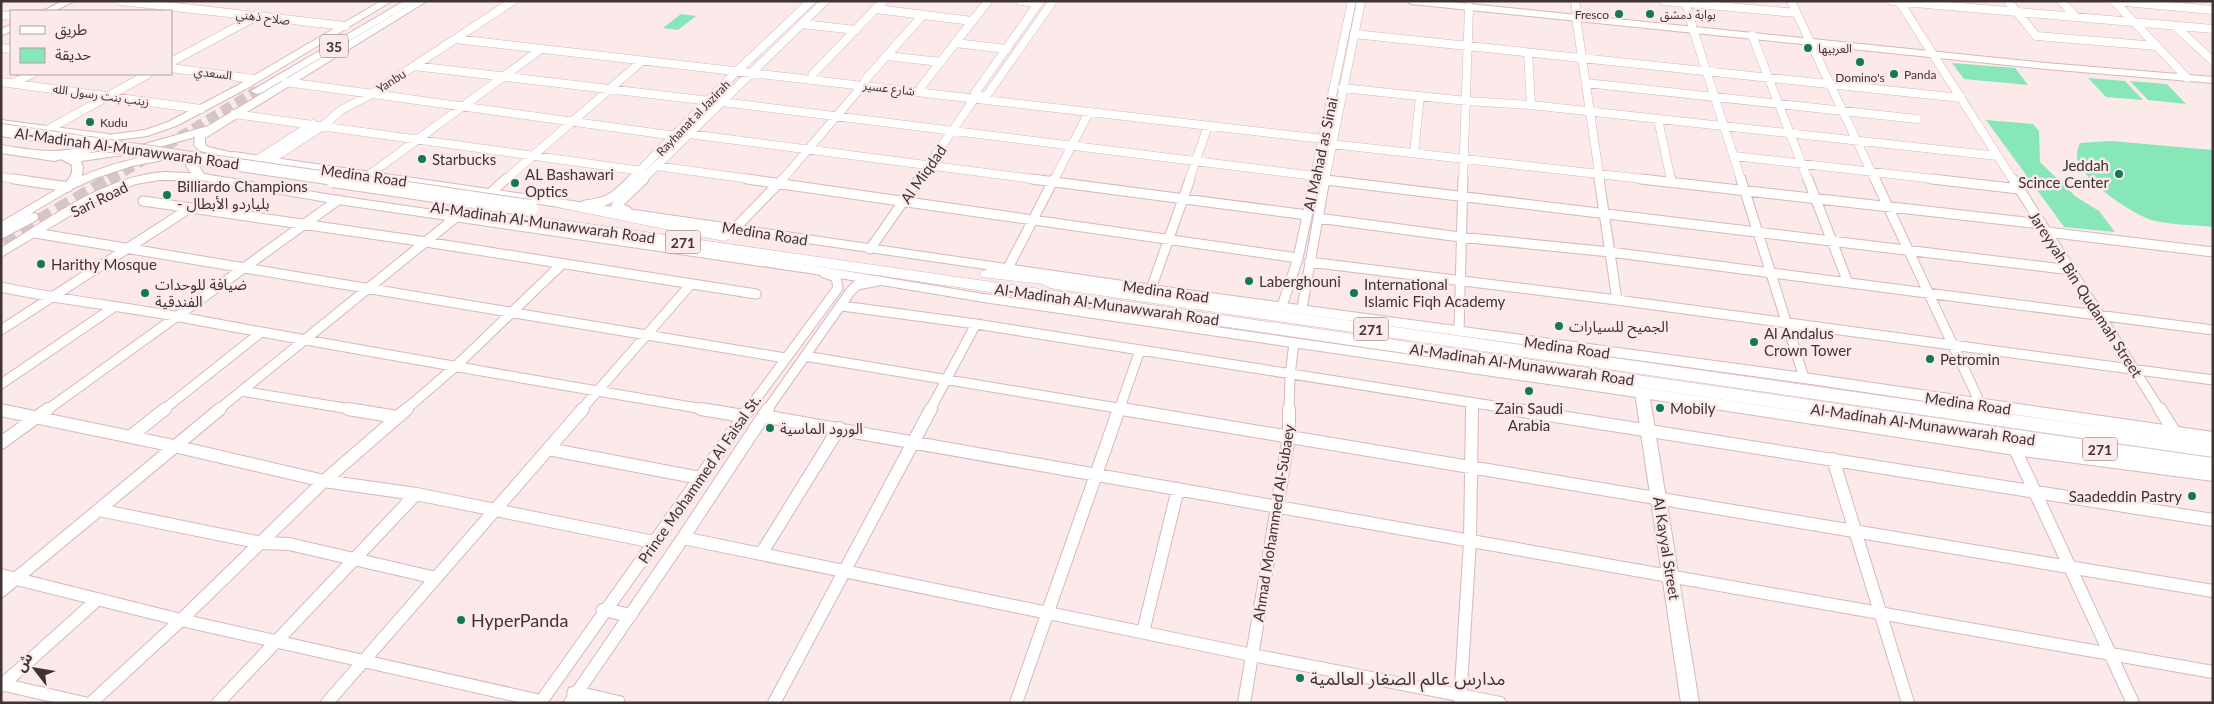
<svg xmlns="http://www.w3.org/2000/svg" width="2214" height="704" font-family="Lato,'Noto Sans Arabic',sans-serif">
<style>
.green{fill:#87e7b9}
.lines{fill:none;stroke-linecap:round;stroke-linejoin:round}
.primary-tunnel-far1{stroke:#d6c5c6;stroke-width:11;stroke-dasharray:11 5.5;stroke-linecap:butt}
.primary-tunnel{stroke:#d6c5c6;stroke-width:14;stroke-dasharray:14 7;stroke-linecap:butt}
.street-far2-casing{stroke:#d6b8b9;stroke-width:9}
.street-far1-casing{stroke:#d6b8b9;stroke-width:11}
.street-casing{stroke:#d6b8b9;stroke-width:14}
.secondary-casing{stroke:#d6b8b9;stroke-width:2}
.primary-casing{stroke:#d6b8b9;stroke-width:2}
.highway-casing{stroke:#d6b8b9;stroke-width:1}
.street-far2{stroke:#fff;stroke-width:8}
.street-far1{stroke:#fff;stroke-width:9}
.street{stroke:#fff;stroke-width:12}
.secondary{fill:#fff;fill-rule:evenodd}
.primary{fill:#fff;fill-rule:evenodd}
.highway{fill:#fff;fill-rule:evenodd}
.highway-bridge-far1-casing{stroke:#d6b8b9;stroke-width:14;stroke-linecap:butt}
.highway-bridge-casing{stroke:#d6b8b9;stroke-width:18;stroke-linecap:butt}
.highway-bridge-far1{stroke:#fff;stroke-width:12}
.highway-bridge{stroke:#fff;stroke-width:16}
.poi-dot{fill:#117a53;stroke:#fce9ea;stroke-width:2}
.labels{text-anchor:middle;dominant-baseline:central;stroke-width:5;stroke-linejoin:round;paint-order:stroke}
.far-poi-label{font-size:12px;fill:#3f3334;stroke:#fce9ea;text-anchor:start}
.far-street-label{font-size:12px;fill:#3f3334;stroke:#fce9ea}
.shield{fill:#fce9ea;stroke:#786a6b;stroke-width:1}
.shield-label{font-size:14px;font-weight:bold;fill:#3f3334}
.street-label{font-size:15px;fill:#3f3334;stroke:#fce9ea}
.poi-label{font-size:15px;fill:#3f3334;stroke:#fce9ea;text-anchor:start}
.near-poi-label{font-size:18px;fill:#3f3334;stroke:#fce9ea;text-anchor:start}
</style>
<rect width="100%" height="100%" fill="#fce9ea"/>
<path class="green" d="M681 14 696 16 678 30 663 28Z
M1952 63 2015 68 2028 85 1964 79Z
M2088 78 2125 81 2143 100 2106 97Z
M2130 81 2167 84 2186 104 2148 100Z
M1986 120 2033 124 2039 131 2040 162 2075 196 2099 211 2115 232 2064 227Z
M2111 141 2213 150V227C2194 225 2174 225 2155 221 2135 216 2075 177 2077 154 2077 150 2079 146 2080 143Z"/>
<g class="lines">
<path class="primary-tunnel-far1" d="M109 180 257 91"/>
<path class="primary-tunnel" d="M3 242 111 179"/>
<defs>
<path id="street-far2" d="M121 1 345 26
M1020 1 1039 3
M1040 1 975 93V98L987 95 1053 1
M1575 1 1577 14
M1664 1 1796 13
M1685 1 1692 25
M1791 1 1875 180
M1892 1 2213 29
M1899 1 2013 180
M2008 1 2036 36 2157 46
M2061 1 2076 17
M2114 1 2187 78
M2114 1 2213 10
M876 9 972 21
M1 15 11 16
M1576 17 1600 180
M802 24 856 30
M2175 26 2213 61
M1693 29 1741 180
M1354 34 1961 98
M1752 35 1808 180
M456 39 1323 139
M955 43 1007 49
M1 48 11 49
M1528 53 1531 105
M886 56 941 62
M171 62 257 16
M414 66 710 101
M171 68 254 79
M813 74 883 1
M865 80 923 15
M1 82 201 109
M286 82 676 136
M13 83 32 74
M1586 83 1917 119
M921 87 988 1
M1342 88 1467 101 1531 105 1998 156
M722 102 1315 176
M234 114 642 171
M1658 119 1671 180
M47 130 148 74
M689 134 1041 180
M1331 144 1652 180
M1414 153 1420 96
M1734 156 1943 180
M258 159 313 124
M269 161 323 126 341 110 370 95 513 1
M657 166 756 180
M369 175 541 49
M1 177 22 180
M505 180 642 61
M631 180 736 72 811 1
M642 180 825 1
M782 180 863 85
M918 180 975 98
M1054 180 1089 112
M1189 180 1208 126
M1314 180 1352 1
M1325 180 1361 1
M1463 180 1469 7"/>
<path id="street-far1" d="M14 179 68 187
M747 179 1298 258
M1032 179 1307 215
M1599 179 1617 300
M1641 179 2042 224
M1671 179V181
M1741 179 1804 378
M1808 179 1848 283
M1875 179 1981 405
M1932 179 2019 189
M2013 179 2160 410
M1326 180 2071 270
M489 194 506 179
M143 201 426 242 756 294
M585 205C610 202 615 197 633 179
M627 211 616 206 644 179
M1318 218 1460 237 1610 252 2213 330
M735 228 783 179
M2047 232 2213 252
M35 233 785 358
M870 249 919 179
M1309 262 1617 300 2213 380
M1008 268 1054 179
M1 287C60 300 120 306 180 317 356 350 532 380 709 410
M1151 289 1190 179
M842 306 976 324 1519 410
M1282 306 1298 258 1315 179
M1302 308 1325 179
M1 330 190 208
M1459 331 1463 179
M805 356 1129 410
M1 384 114 307
M241 391 356 410
M47 410 338 200
M163 410 260 333
M218 410 455 218
M405 410 455 367 561 265
M581 410 691 284
M748 410 838 288 836 277 824 273
M767 410 850 292 857 285 878 281
M930 410 976 324
M1119 410 1140 350
M1289 410 1290 375 1294 343
M1472 410V403"/>
<path id="street" d="M348 409 397 417
M701 409 743 416
M1122 409 2213 591
M1511 409 2213 520
M2160 409 2175 433
M1 410 174 446 324 481 416 494 654 542
M763 416 2213 672
M131 436 165 409
M1 443 48 409
M548 449 700 478
M2015 449 2133 703
M1833 459 1908 703
M99 510 262 543 289 544 436 578
M683 538 1252 655 1500 703
M761 554 839 428
M1 575 181 620 541 701
M1 591 220 409
M1143 632 1178 489
M1 684 84 703
M1 686 98 599
M91 703 181 620 324 481 407 409
M218 703 416 494
M327 703 583 409
M540 703 749 409
M570 703 683 538 768 409
M774 703 931 409
M1016 703 1119 409
M1244 703 1289 436V409
M1460 703 1470 541 1472 409"/>
<path id="secondary" d="M62 1H74L55 11H43Z
M381 1H392L246 89 176 126 147 136 108 141 103 138 108 135 145 130 168 122 238 85Z
M416 1H427L205 138V144L208 147 238 154 240 156 238 158 234 159 200 151 194 145 195 137 138 153 81 161 83 167 82 176C110 164 138 157 168 153L174 156 168 159 132 166 96 178 72 189 1 231V222L64 185C70 178 73 174 72 165L61 159 63 157 138 146 208 126Z
M1407 1H1440L2046 63 2213 77V83L2046 69 1411 4Z
M11 25V31L1 36V29Z
M165 172 206 174 212 177 206 180H159L136 184 116 192 78 211 1 257V248C52 217 104 176 165 172Z
M1642 388 1647 390 1649 393 1699 703H1681L1635 393 1637 390Z
M605 603 635 610 638 615 635 620 629 622 599 615 596 610 599 605Z
M576 686 623 697 625 703H580L569 700 567 694 569 688Z"/>
<path id="primary" d="M404 1H416L261 93 257 94 251 91Z
M1 120 108 134 114 138 108 142 92 139 98 145 96 151C82 155 68 157 54 161L1 153V145C30 150 58 155 86 146L76 137 1 126Z
M234 152 1151 285 1804 373 2213 432V444L1804 383 1151 293 230 159 228 156 230 153Z
M210 155 216 159 214 162 198 165 204 174 338 196 809 265 990 295 1623 385 2015 443 2213 469V481L2015 455 1623 395 990 303 809 273 338 204 195 179 186 166 189 160Z
M32 213 37 214 38 217 37 220 1 239V229Z"/>
<path id="highway" d="M562 200 724 231 729 233 732 236 729 239 724 241 557 207 555 204 557 201Z
M520 214 2213 458V472L515 222 512 219 515 216Z
M988 269 1063 276 1069 278 1071 281 2213 443V457L1050 288 1043 284 982 277 980 274 982 271Z"/>
</defs>
<use href="#street-far2" class="street-far2-casing"/>
<use href="#street-far1" class="street-far1-casing"/>
<use href="#street" class="street-casing"/>
<use href="#secondary" class="secondary-casing"/>
<use href="#primary" class="primary-casing"/>
<use href="#highway" class="highway-casing"/>
<use href="#street-far2" class="street-far2"/>
<use href="#street-far1" class="street-far1"/>
<use href="#street" class="street"/>
<use href="#secondary" class="secondary"/>
<use href="#primary" class="primary"/>
<use href="#highway" class="highway"/>
<defs>
<path id="highway-bridge-far1" d="M1 130 341 180"/>
<path id="highway-bridge" d="M333 179 530 208"/>
</defs>
<use href="#highway-bridge-far1" class="highway-bridge-far1-casing"/>
<use href="#highway-bridge" class="highway-bridge-casing"/>
<use href="#highway-bridge-far1" class="highway-bridge-far1"/>
<use href="#highway-bridge" class="highway-bridge"/>
</g>
<g class="poi-dot">
<circle cx="1619" cy="14" r="5"/>
<circle cx="1650" cy="14" r="5"/>
<circle cx="1808" cy="48" r="5"/>
<circle cx="1860" cy="62" r="5"/>
<circle cx="1894" cy="74" r="5"/>
<circle cx="90" cy="122" r="5"/>
<circle cx="422" cy="159" r="5"/>
<circle cx="2119" cy="174" r="5"/>
<circle cx="515" cy="183" r="5"/>
<circle cx="167" cy="195" r="5"/>
<circle cx="41" cy="264" r="5"/>
<circle cx="1249" cy="281" r="5"/>
<circle cx="145" cy="293" r="5"/>
<circle cx="1354" cy="293" r="5"/>
<circle cx="1559" cy="326" r="5"/>
<circle cx="1754" cy="342" r="5"/>
<circle cx="1930" cy="359" r="5"/>
<circle cx="1529" cy="391" r="5"/>
<circle cx="1660" cy="408" r="5"/>
<circle cx="770" cy="428" r="5"/>
<circle cx="2192" cy="496" r="5"/>
<circle cx="461" cy="620" r="5"/>
<circle cx="1300" cy="678" r="5"/>
</g>
<g class="labels">
<g class="far-poi-label">
<text x="1609" y="14" text-anchor="end">Fresco</text>
<text x="1660" y="14">بوابة دمشق</text>
<text x="1818" y="48">العربيها</text>
<text x="1904" y="74">Panda</text>
<text x="1860" y="77" text-anchor="middle">Domino's</text>
<text x="100" y="122">Kudu</text>
</g>
<g class="far-street-label">
<text transform="translate(263 17) rotate(7)">صلاح ذهني</text>
<text transform="translate(213 73) rotate(7)">السعدي</text>
<text transform="translate(391 81) rotate(-33)">Yanbu</text>
<text transform="translate(889 88) rotate(7)">شارع عسير</text>
<text transform="translate(101 95) rotate(8)">زينب بنت رسول الله</text>
<text transform="translate(693 118) rotate(-46)">Rayhanat al Jazirah</text>
</g>
<g class="shield">
<rect x="320" y="34.5" width="28" height="23" rx="4"/>
<rect x="665.5" y="230.5" width="35" height="23" rx="4"/>
<rect x="1353.5" y="317.5" width="35" height="23" rx="4"/>
<rect x="2082.5" y="437.5" width="35" height="23" rx="4"/>
</g>
<g class="shield-label">
<text x="334" y="46">35</text>
<text x="683" y="242">271</text>
<text x="1371" y="329">271</text>
<text x="2100" y="449">271</text>
</g>
<g class="street-label">
<text transform="translate(127 148) rotate(8)">Al-Madinah Al-Munawwarah Road</text>
<text transform="translate(1320 154) rotate(-78)">Al Mahad as Sinai</text>
<text transform="translate(923 174) rotate(-55)">Al Miqdad</text>
<text transform="translate(364 175) rotate(8)">Medina Road</text>
<text transform="translate(99 199) rotate(-26)">Sari Road</text>
<text transform="translate(543 222) rotate(8)">Al-Madinah Al-Munawwarah Road</text>
<text transform="translate(765 233) rotate(9)">Medina Road</text>
<text transform="translate(1166 291) rotate(8)">Medina Road</text>
<text transform="translate(2086 294) rotate(57)">Jareyyah Bin Qudamah Street</text>
<text transform="translate(1107 304) rotate(8)">Al-Madinah Al-Munawwarah Road</text>
<text transform="translate(1567 347) rotate(8)">Medina Road</text>
<text transform="translate(1522 364) rotate(8)">Al-Madinah Al-Munawwarah Road</text>
<text transform="translate(1968 403) rotate(8)">Medina Road</text>
<text transform="translate(1923 424) rotate(8)">Al-Madinah Al-Munawwarah Road</text>
<text transform="translate(699 479) rotate(-55)">Prince Mohammed Al Faisal St.</text>
<text transform="translate(1273 523) rotate(-81)">Ahmad Mohammed Al-Subaey</text>
<text transform="translate(1667 548) rotate(81)">Al Kayyal Street</text>
</g>
<g class="poi-label">
<text x="432" y="159">Starbucks</text>
<text x="2109" y="165" text-anchor="end">Jeddah<tspan x="2109" dy="17">Scince Center</tspan></text>
<text x="525" y="174">AL Bashawari<tspan x="525" dy="17">Optics</tspan></text>
<text x="177" y="186">Billiardo Champions<tspan x="177" dy="17">- بلياردو الأبطال</tspan></text>
<text x="51" y="264">Harithy Mosque</text>
<text x="1259" y="281">Laberghouni</text>
<text x="155" y="284">ضيافة للوحدات<tspan x="155" dy="17">الفندقية</tspan></text>
<text x="1364" y="284">International<tspan x="1364" dy="17">Islamic Fiqh Academy</tspan></text>
<text x="1569" y="326">الجميح للسيارات</text>
<text x="1764" y="333">Al Andalus<tspan x="1764" dy="17">Crown Tower</tspan></text>
<text x="1940" y="359">Petromin</text>
<text x="1529" y="408" text-anchor="middle">Zain Saudi<tspan x="1529" dy="17">Arabia</tspan></text>
<text x="1670" y="408">Mobily</text>
<text x="780" y="428">الورود الماسية</text>
<text x="2182" y="496" text-anchor="end">Saadeddin Pastry</text>
</g>
<g class="near-poi-label">
<text x="471" y="620">HyperPanda</text>
<text x="1310" y="678">مدارس عالم الصغار العالمية</text>
</g>
</g>
<rect width="2214" height="704" fill="none" stroke="#3f3334" stroke-width="5"/>
<rect x="10" y="10" width="162" height="65" fill="#fce9ea" stroke="#b0a0a1"/>
<rect x="20" y="26" width="25" height="8" fill="#ffffff" stroke="#b0a0a1"/>
<text x="55" y="35" font-size="15" fill="#3f3334">طريق</text>
<rect x="20" y="48" width="25" height="15" fill="#87e7b9" stroke="#b0a0a1"/>
<text x="55" y="60" font-size="15" fill="#3f3334">حديقة</text>
<g transform="translate(35 669) rotate(301)" stroke="#fce9ea" stroke-width="4" paint-order="stroke">
<path d="M0-4L9 19L0 12L-9 19Z" fill="#3f3334"/>
<text y="-8" font-size="14" font-weight="bold" text-anchor="middle" fill="#3f3334">ش</text>
</g>
</svg>
